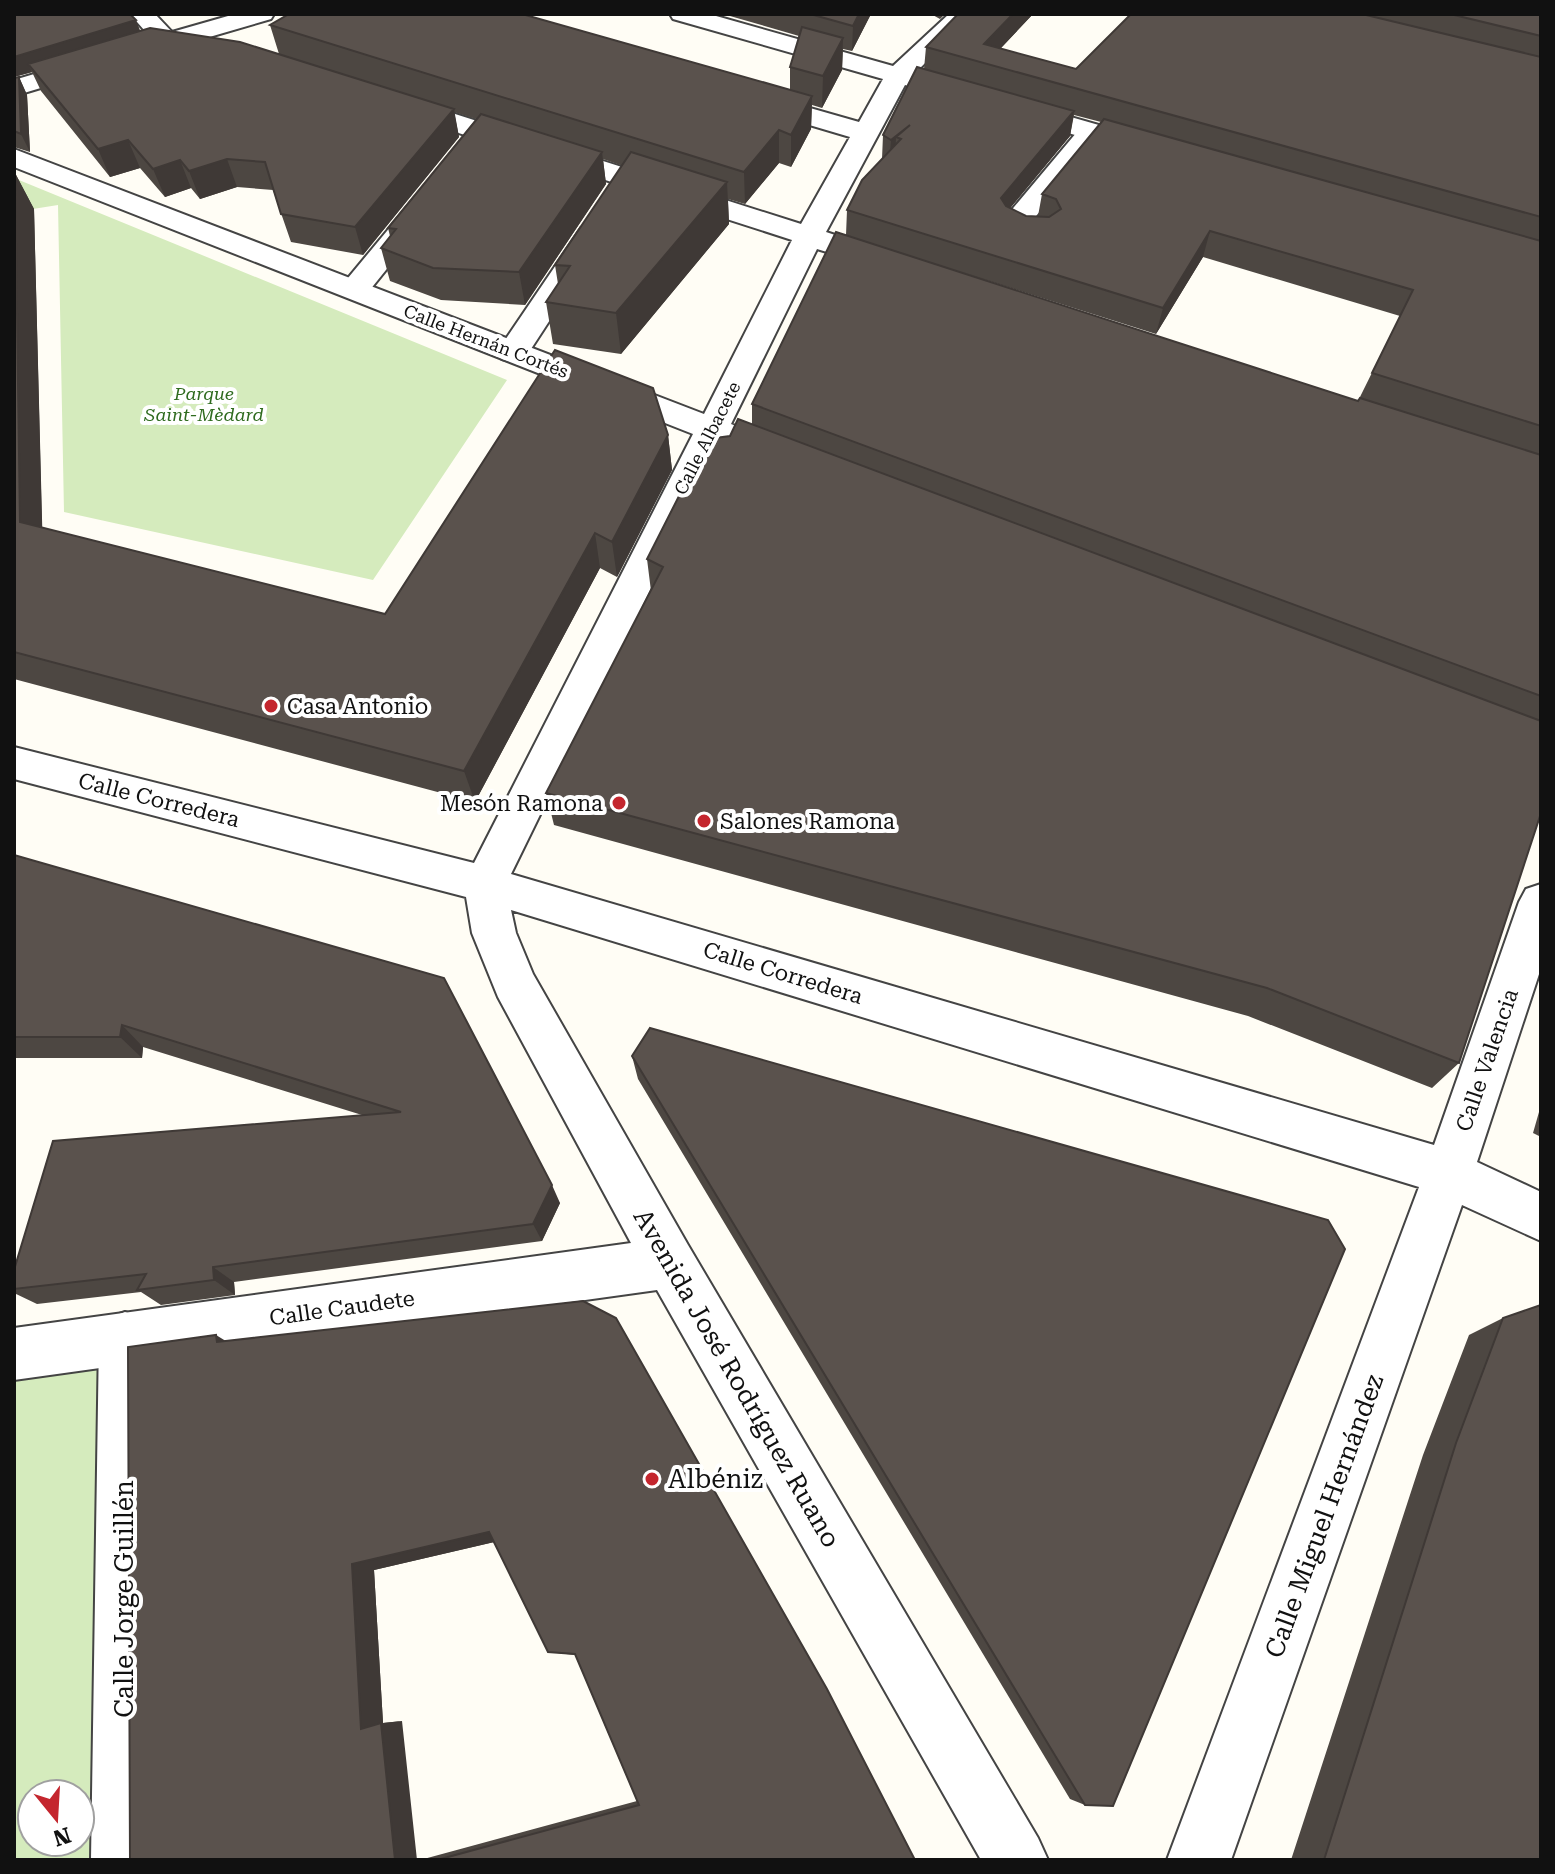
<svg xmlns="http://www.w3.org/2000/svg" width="1555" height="1874" font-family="'Roboto Serif',serif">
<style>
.green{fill:#d5ebbd;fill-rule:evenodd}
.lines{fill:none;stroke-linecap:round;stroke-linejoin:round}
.pedestrian-casing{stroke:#444;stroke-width:4}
.minor-casing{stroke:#444;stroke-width:4}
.pedestrian{fill:#fff;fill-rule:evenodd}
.minor{fill:#fff;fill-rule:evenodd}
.wall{fill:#4d4742;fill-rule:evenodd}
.shaded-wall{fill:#3f3936}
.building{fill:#5a524d;stroke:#3f3936;stroke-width:2}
.poi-dot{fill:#c4262e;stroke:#fff;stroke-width:3}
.labels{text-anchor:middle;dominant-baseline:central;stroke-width:8;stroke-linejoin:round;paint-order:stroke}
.far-street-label{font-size:18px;fill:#111;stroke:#fff}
.far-park-label{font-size:18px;font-style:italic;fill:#2f6b1f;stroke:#fff}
.poi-label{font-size:22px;fill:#111;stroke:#fff;text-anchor:start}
.street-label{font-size:22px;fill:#111;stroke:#fff}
.near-street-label{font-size:26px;fill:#111;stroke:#fff}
.near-poi-label{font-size:26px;fill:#111;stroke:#fff;text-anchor:start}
</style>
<rect width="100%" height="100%" fill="#fffdf5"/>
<path class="green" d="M14 178 507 380 373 580 64 512 58 205 14 212Z
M125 1338 123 1860H14V1354ZM32 1794H80V1842H32Z"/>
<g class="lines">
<defs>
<path id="pedestrian" d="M1092 124 1102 126 1105 132 1032 221 1049 227 1054 233 1049 239C1035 243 1008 238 1000 225L1004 219 1082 126Z
M421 199 431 202 435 208 431 214 365 296H343L339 290 343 284 411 202Z
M591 225 601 228 606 234 529 352 524 359 513 362 502 359 497 352 581 228Z
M125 1312 144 1319 151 1338 155 1860H91L99 1338 106 1319Z"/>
<path id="minor" d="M130 14H155L172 32 235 14H274L271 19 206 38 220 41 224 46 211 54 159 47Z
M670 14H709L893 66 949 14H975L916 72 935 78 939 83 935 88 926 91 905 85 826 232 899 256 904 262 899 268 889 271 817 249 731 424 796 449 801 457 796 465 784 468 721 445 511 874 1434 1145 1519 902 1526 889 1541 884V968L1477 1162 1541 1192V1241L1462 1205 1231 1860H1167L1419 1187 511 910 516 933 533 974 688 1245 1038 1838 1048 1860H981L657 1290 14 1380V1328L631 1243 498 997 472 933 466 897 14 779V747L474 863 693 434 14 167V149L704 414 792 240 390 111 386 105 390 99H408L801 224 850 137 745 106 741 100 754 92 859 122 883 79 673 19Z
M95 56 104 59 108 64 104 69 14 96V80Z
M1015 101 1158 142 1162 148 1158 154 1148 156 1006 115 1002 109 1006 103Z"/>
</defs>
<use href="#pedestrian" class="pedestrian-casing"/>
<use href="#minor" class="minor-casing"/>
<use href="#pedestrian" class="pedestrian"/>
<use href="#minor" class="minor"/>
</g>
<path class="wall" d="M14 14 140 31 279 54 270 25 790 90V67L799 36 723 14H871L852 51 843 49 842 70 822 108 812 105 811 129 791 167 779 163 745 204 728 199 729 224 621 354 553 344 546 302 558 284 555 265 623 166 603 159 606 184 525 305 441 300 390 281 381 248 390 236 388 228 476 119 454 112 459 137 363 255 291 242 273 190 237 187 200 199 191 188 165 197 140 168 110 177 41 91 32 72 14 77Z
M931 14H945L940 19Z
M958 14H1033L1000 49 1076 69 1131 14H1541V813L1459 1063 1432 1088 1248 1016 554 825 546 793 651 591 647 559 730 436 752 425V404L846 235 847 210 882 159 883 135 924 69 926 47ZM1074 115 1101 122 1042 194 1038 216H1026L1010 208 1070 136ZM856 239 1156 334 1203 257 1400 316 1358 401Z
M19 77 27 95 30 152 14 147V78Z
M14 173H15L34 209 42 528 385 614 668 435 672 470 617 577 600 568 475 802 14 679Z
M14 855 560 1203 542 1241 234 1282 235 1295 161 1305 141 1292 37 1304 14 1293V1270L362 1115 143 1047 142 1058H14Z
M632 1056 1085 1805 1070 1799 638 1079Z
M1541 1105V1137L1533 1133Z
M583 1301 915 1860H420L637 1801 575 1655 548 1652 494 1542 374 1570 383 1723 402 1721 131 1792 225 1341Z
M1503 1318 1541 1860H1291L1423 1455 1469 1335Z"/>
<path class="shaded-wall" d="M859 14H871L852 51 853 26Z
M1013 14H1033L986 64 984 44Z
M136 20 143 38 28 64 32 72 14 77V57Z
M843 38 842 70 822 108 823 76Z
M19 77 27 95 30 152 21 134Z
M812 96 811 129 791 167V135Z
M454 109 459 137 363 255 355 227Z
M1074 111 1070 136 998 223 1001 198Z
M910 125 901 139 896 137 895 161 889 166 891 140Z
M779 130V163L745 204 744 172Z
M128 140 140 168 110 177 98 149Z
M602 152 606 184 525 305 519 272Z
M227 159 237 187 200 199 189 171Z
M180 160 191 188 165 197 153 169Z
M15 173 34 209 43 557 20 522Z
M727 182 729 224 621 354 616 313Z
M1210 231 1203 257 1156 334 1163 308Z
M668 435 672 470 617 577 612 542Z
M595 533 600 568 475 802 464 771Z
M122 1025 143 1047 142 1058 120 1037Z
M552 1185 560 1203 542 1241 533 1224Z
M213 1267 234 1282 235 1295 214 1280Z
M216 1335 242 1351 217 1342Z
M489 1532 503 1540 374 1570 383 1723 402 1721 417 1860H395L361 1729 352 1564Z"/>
<path class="building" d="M14 14H130L136 20 14 57Z
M289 14H522L812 96 791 135 779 130 744 172 270 25Z
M810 14H859L853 26Z
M958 14H1013L984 44 1076 69 1131 14H1362L1541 57V217L926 47Z
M1450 14H1541V36Z
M802 27 843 38 823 76 790 67Z
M150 28 240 42 454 109 355 227 281 214 265 162 227 159 189 171 180 160 153 169 128 140 98 149 28 64Z
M917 67 1074 111 1001 198 1006 206 1026 216 1049 217 1061 209 1056 199 1042 194 1104 119 1541 241V426L1372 373 1413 290 1210 231 1163 308 847 210 862 180 901 139 896 137 910 125 891 140 883 135Z
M19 77 21 134 14 131V78Z
M481 114 602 152 519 272 433 268 381 248 396 229 388 228Z
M631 152 727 182 616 313 546 302 570 266 555 265Z
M14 173H15L20 522 385 614 555 350 653 388 668 435 612 542 595 533 464 771 14 652Z
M836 232 1358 401 1360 398 1541 455V696L752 404Z
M738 419 1541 721V813L1459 1063 1267 988 546 793 663 567 647 559 708 439 730 436Z
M14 855 444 978 552 1185 533 1224 213 1267 214 1280 137 1290 146 1274 14 1289V1270L53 1141 401 1112 122 1025 120 1037H14Z
M650 1028 1328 1220 1345 1249 1113 1806 1085 1805 632 1056Z
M583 1301 616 1318 827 1689 915 1860H437L639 1805 575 1654 548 1652 489 1532 352 1564 361 1729 381 1723 395 1860H130L128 1347 216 1335 217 1342Z
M1541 1305V1860H1324L1456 1443 1503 1318Z"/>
<g class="poi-dot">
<circle cx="271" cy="706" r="8"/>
<circle cx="619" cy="803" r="8"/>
<circle cx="704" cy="821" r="8"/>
<circle cx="652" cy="1479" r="8"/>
</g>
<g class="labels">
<g class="far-street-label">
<text transform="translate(486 341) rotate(21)">Calle Hernán Cortés</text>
<text transform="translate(707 438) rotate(-63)">Calle Albacete</text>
</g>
<g class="far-park-label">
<text x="204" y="393">Parque<tspan x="204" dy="21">Saint-Mèdard</tspan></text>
</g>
<g class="poi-label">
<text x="287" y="706">Casa Antonio</text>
<text x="603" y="803" text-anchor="end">Mesón Ramona</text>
<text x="720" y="821">Salones Ramona</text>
</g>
<g class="street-label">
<text transform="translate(159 800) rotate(14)">Calle Corredera</text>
<text transform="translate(783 973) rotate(17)">Calle Corredera</text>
<text transform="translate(1487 1060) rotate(-71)">Calle Valencia</text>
<text transform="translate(342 1308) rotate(-8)">Calle Caudete</text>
</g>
<g class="near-street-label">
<text transform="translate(737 1378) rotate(60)">Avenida José Rodríguez Ruano</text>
<text transform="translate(1324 1516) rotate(-70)">Calle Miguel Hernández</text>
<text transform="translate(124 1599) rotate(-90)">Calle Jorge Guillén</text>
</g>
<g class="near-poi-label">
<text x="668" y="1479">Albéniz</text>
</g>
</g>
<rect width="1555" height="1874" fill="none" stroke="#111111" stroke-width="32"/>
<g transform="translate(56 1818) rotate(162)"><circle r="38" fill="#ffffff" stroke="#a0a0a0" stroke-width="2"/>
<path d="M0-6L14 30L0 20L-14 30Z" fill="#c4262e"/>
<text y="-12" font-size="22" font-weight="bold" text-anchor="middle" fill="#111111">N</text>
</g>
</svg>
